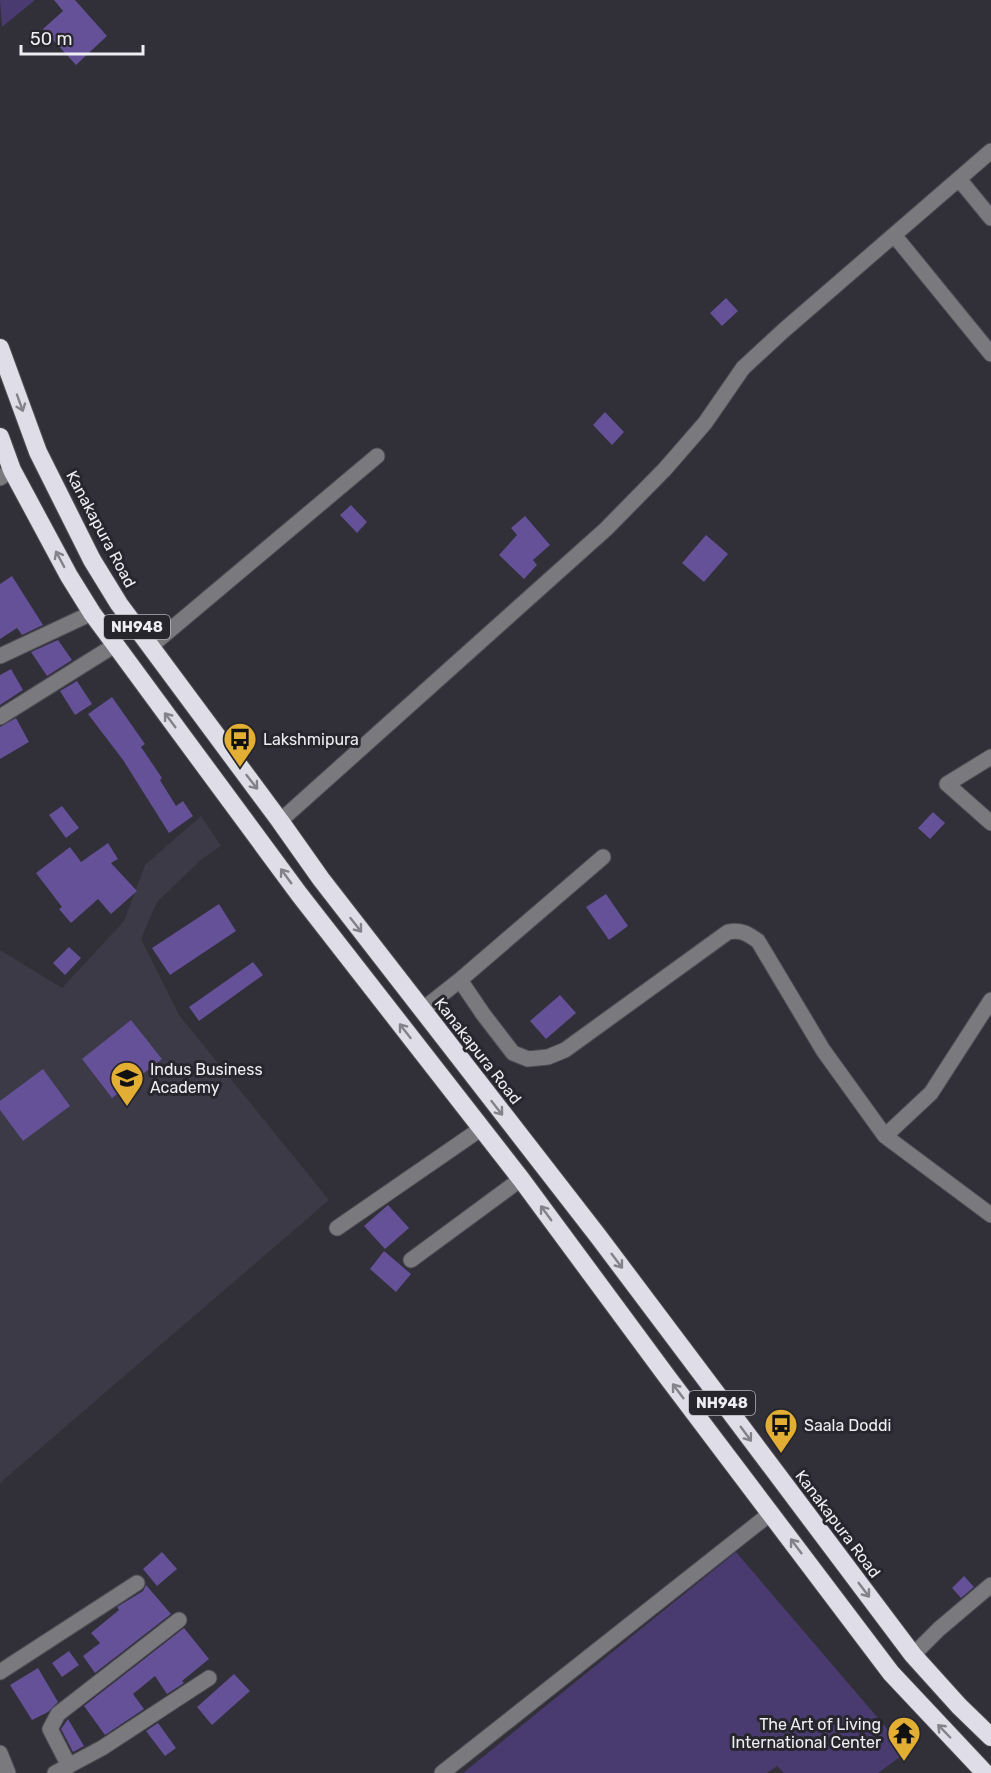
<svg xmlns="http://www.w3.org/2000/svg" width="991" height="1773" font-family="Rubik,sans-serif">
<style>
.built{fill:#3c3a46}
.green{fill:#493b6f}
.building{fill:#645197}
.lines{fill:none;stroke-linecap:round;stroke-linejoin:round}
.minor-casing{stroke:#4f4d55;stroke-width:17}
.highway-casing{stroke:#4f4d55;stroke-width:20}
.minor{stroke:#7a797d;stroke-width:15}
.highway{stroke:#dfdde7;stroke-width:18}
.oneway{stroke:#83828a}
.labels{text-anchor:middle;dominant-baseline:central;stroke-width:6;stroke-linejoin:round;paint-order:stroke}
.shield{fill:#27262d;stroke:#b2b1b7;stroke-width:1.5}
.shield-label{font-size:15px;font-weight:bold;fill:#eeedf2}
.street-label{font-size:16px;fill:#eeedf2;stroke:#27262d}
.poi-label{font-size:16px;fill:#eeedf2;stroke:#27262d;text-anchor:start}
</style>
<rect width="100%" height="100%" fill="#312f37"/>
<path class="built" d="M201 816 221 846 202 859 157 902 141 939 179 1015 329 1200 0 1483V950L62 988 124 921 145 865Z"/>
<path class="green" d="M0 0H35L2 27Z
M736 1552 907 1752 878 1773H784L777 1766 767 1773H463Z"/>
<path class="building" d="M54 0H75L107 36 76 65 43 29 63 11Z
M726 298 738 311 722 326 710 313Z
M605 412 624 432 612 445 593 425Z
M351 505 367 522 357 533 340 515Z
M525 516 550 545 533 560 537 565 524 579 499 555 517 535 511 528Z
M706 535 728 554 704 582 682 563Z
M12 576 43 625 22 635 17 628 0 639V584Z
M58 640 72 660 47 676 31 652Z
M11 669 23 690 0 705V675Z
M77 681 92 704 75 715 60 691Z
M112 697 145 744 141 747 162 778 160 780 176 806 183 801 193 816 169 833 123 760 88 714Z
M16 718 29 742 0 759V727Z
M62 806 79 828 66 838 49 815Z
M933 812 945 823 930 839 918 828Z
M108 843 118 859 111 863 137 891 111 914 98 899 71 923 59 909 62 907 36 873 70 847 81 862Z
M606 894 628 926 609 940 586 907Z
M219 904 236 931 170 975 152 948Z
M69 947 81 958 65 975 53 963Z
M253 962 263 975 199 1021 189 1007Z
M560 995 576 1013 546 1039 530 1021Z
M131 1020 162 1059 112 1098 82 1059Z
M43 1069 70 1106 23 1141 0 1110V1101Z
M388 1205 409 1228 385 1249 364 1226Z
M384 1251 411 1274 396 1292 370 1269Z
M162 1552 177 1569 157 1586 143 1569Z
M964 1576 974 1587 961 1598 952 1588Z
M146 1585 171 1614 95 1673 83 1656 100 1643 91 1633 119 1610 117 1607 143 1591Z
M184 1628 209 1659 182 1681 184 1683 167 1694 155 1676 133 1694 144 1709 105 1735 84 1706Z
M69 1651 79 1665 62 1677 52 1663Z
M38 1668 58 1702 48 1712 32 1720 10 1685Z
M234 1674 250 1691 212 1725 197 1707Z
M68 1719 84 1746 73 1752 61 1729Z
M158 1723 176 1748 165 1756 146 1731Z"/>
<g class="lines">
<defs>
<path id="minor" d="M959 179 991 218
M894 235 991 354
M0 478 12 470
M151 646 377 456
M0 656 92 613
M0 717 115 645
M991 757 947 784 991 823
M280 821 606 529 665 469 705 423 743 368 783 331 991 151
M460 980 603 857
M422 1010 460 980 483 1014 513 1053 528 1059 548 1057 565 1050 728 932C741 929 748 934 758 941L823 1050 885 1136 931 1093 991 1000
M885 1136 991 1215
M337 1228 482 1128
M411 1260 521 1179
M913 1655 939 1629 991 1585
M0 1672 137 1583
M0 1753 8 1773
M69 1766 50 1729 58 1714 179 1620
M55 1773 102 1748 209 1678
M442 1773 771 1513"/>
<path id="highway" d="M0 348 38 452 92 560 119 604 280 821 321 879 598 1236 913 1655 959 1706 991 1737
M0 437 12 470 69 576 92 613 167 715 299 894 521 1179 668 1378 891 1673 985 1773"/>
</defs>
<use href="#minor" class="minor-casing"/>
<use href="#highway" class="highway-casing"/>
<use href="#minor" class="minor"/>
<use href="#highway" class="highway"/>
</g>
<defs><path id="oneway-shaft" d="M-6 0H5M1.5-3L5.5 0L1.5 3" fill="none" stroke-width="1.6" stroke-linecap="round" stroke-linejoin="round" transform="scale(1.5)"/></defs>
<g class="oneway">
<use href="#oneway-shaft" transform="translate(20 403) rotate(70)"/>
<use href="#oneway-shaft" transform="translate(60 559) rotate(-118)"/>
<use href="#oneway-shaft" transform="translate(170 720) rotate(-127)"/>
<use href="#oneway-shaft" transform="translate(252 782) rotate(52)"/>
<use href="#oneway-shaft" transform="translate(286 876) rotate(-126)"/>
<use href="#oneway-shaft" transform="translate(356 925) rotate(52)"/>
<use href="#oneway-shaft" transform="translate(405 1031) rotate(-128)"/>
<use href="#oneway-shaft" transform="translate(497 1108) rotate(52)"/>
<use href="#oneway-shaft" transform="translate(546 1213) rotate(-126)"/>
<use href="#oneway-shaft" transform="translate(617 1261) rotate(53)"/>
<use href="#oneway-shaft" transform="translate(678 1391) rotate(-127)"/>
<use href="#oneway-shaft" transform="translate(746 1434) rotate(54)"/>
<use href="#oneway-shaft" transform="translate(796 1546) rotate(-127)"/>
<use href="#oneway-shaft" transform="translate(864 1590) rotate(53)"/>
<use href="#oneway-shaft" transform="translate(944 1731) rotate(-134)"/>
</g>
<defs>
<symbol id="bus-pin" viewBox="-11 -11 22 30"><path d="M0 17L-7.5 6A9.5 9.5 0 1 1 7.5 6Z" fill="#e2af34" stroke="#27262d"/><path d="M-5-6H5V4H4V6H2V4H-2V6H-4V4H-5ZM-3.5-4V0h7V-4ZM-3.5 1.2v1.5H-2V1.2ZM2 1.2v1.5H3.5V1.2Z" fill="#111"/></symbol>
<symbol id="university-pin" viewBox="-11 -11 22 30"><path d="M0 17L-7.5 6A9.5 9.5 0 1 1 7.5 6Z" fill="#e2af34" stroke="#27262d"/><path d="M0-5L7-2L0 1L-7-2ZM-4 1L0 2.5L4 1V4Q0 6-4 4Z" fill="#111"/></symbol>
<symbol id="temple-pin" viewBox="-11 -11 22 30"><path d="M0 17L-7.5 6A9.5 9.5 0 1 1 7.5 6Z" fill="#e2af34" stroke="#27262d"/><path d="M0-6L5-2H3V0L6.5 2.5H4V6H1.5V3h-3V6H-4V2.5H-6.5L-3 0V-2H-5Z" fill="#111"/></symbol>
</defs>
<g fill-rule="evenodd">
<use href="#bus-pin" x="221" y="720" width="38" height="52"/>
<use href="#university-pin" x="108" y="1059" width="38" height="52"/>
<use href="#bus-pin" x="762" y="1406" width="38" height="52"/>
<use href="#temple-pin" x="885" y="1714" width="38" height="52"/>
</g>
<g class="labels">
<g class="shield">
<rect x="104" y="615" width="66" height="24" rx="4.5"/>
<rect x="689" y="1391" width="66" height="24" rx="4.5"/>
</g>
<g class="shield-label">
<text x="137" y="627">NH948</text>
<text x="722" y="1403">NH948</text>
</g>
<g class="street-label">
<text transform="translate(101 529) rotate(62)">Kanakapura Road</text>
<text transform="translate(478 1051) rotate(52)">Kanakapura Road</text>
<text transform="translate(838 1524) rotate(53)">Kanakapura Road</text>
</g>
<g class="poi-label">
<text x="263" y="739">Lakshmipura</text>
<text x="150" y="1069">Indus Business<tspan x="150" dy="18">Academy</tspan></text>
<text x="804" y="1425">Saala Doddi</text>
<text x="881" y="1724" text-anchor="end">The Art of Living<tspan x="881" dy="18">International Center</tspan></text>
</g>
</g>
<path d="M21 45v9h122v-9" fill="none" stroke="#eeedf2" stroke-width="3"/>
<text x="30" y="45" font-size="18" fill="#eeedf2" stroke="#27262d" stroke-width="4.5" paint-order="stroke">50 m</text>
</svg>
